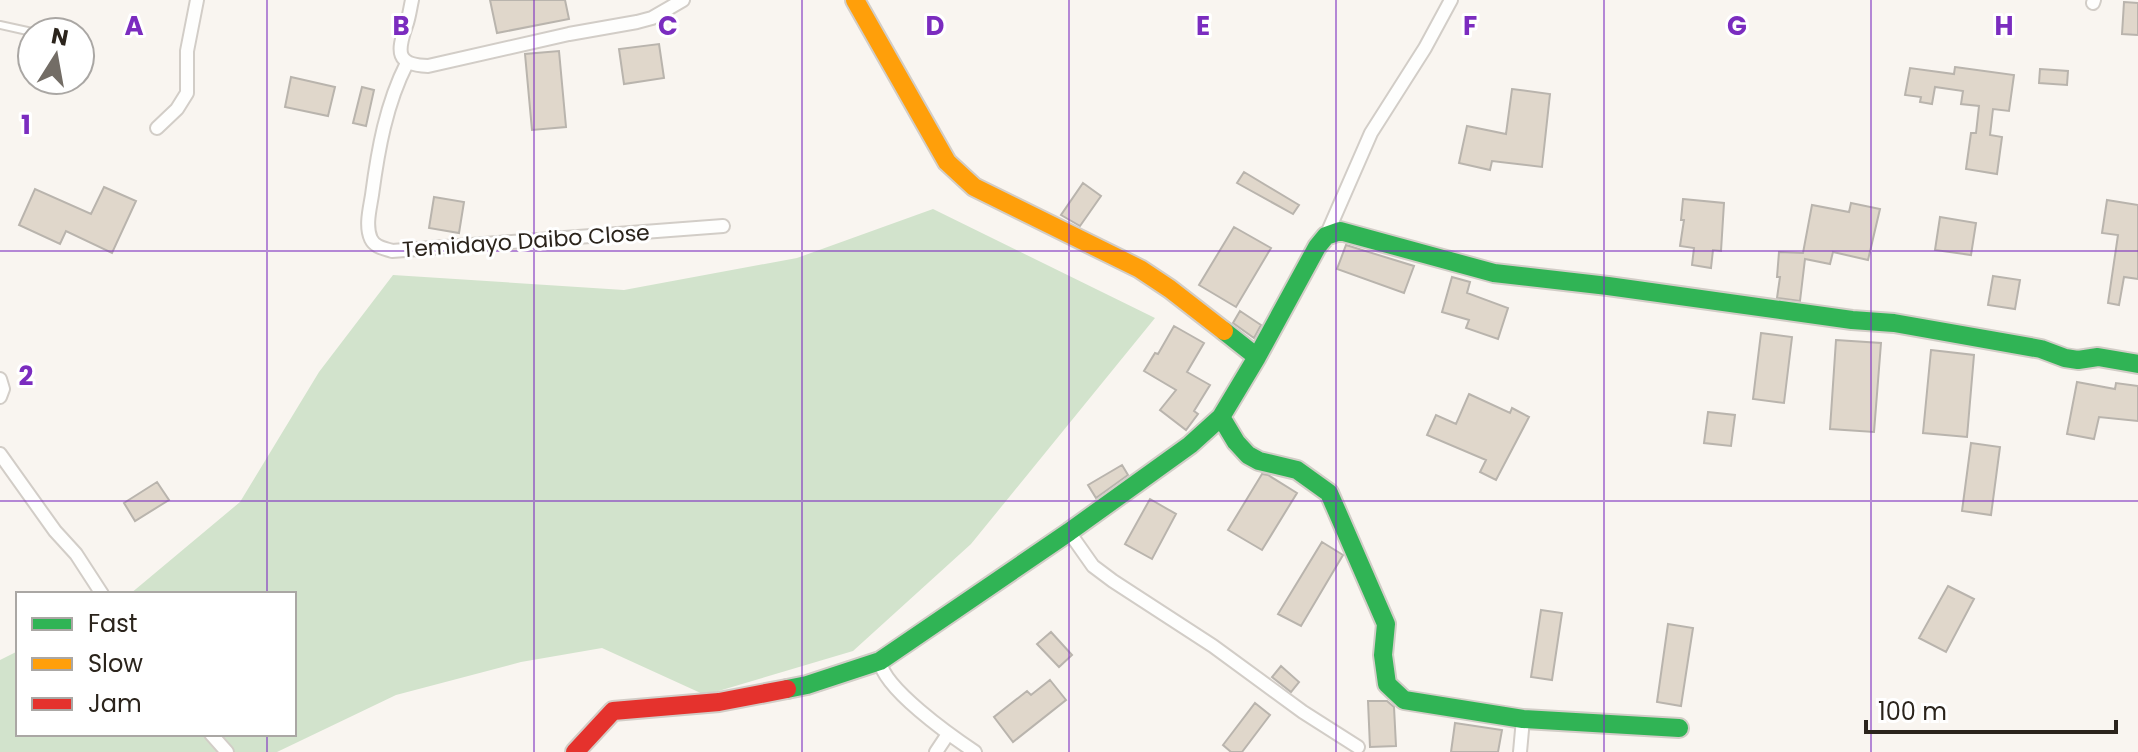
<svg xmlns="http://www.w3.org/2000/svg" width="2138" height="752" font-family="Poppins,sans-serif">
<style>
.green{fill:#d2e3cc}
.building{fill:#e0d7cb;stroke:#b9b4ad;stroke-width:2}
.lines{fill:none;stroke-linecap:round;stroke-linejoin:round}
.lane-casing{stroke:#d2cdc7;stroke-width:10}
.street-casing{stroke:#d2cdc7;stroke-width:16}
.fast-casing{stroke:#d2cdc7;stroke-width:22}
.slow-casing{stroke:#d2cdc7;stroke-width:22}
.jam-casing{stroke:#d2cdc7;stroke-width:22}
.lane{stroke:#fefefd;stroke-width:6}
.street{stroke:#fefefd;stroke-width:12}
.fast{stroke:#30b455;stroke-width:18}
.slow{stroke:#ff9f0a;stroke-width:18}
.jam{stroke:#e5322d;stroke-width:18}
.grid{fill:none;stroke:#7b2cbf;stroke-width:2;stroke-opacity:0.55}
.labels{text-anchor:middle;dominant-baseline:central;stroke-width:6;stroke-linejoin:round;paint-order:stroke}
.street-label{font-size:22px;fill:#2b241c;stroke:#fff}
.grid-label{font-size:26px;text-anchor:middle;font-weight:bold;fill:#7b2cbf;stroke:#fff;stroke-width:6;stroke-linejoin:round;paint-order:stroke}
</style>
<rect width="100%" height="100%" fill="#f9f5f0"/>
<path class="green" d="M933 209 1155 318 971 544 853 651 705 695 602 648 521 662 396 695 277 752H0V660L18 651V734H294V594H130L240 502 319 372 393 275 624 290 797 258Z"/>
<path class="building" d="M490 0H565L569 19 497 33Z
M2124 2 2138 3V35L2122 34Z
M659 44 664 78 624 84 619 49Z
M559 51 566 127 532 130 525 54Z
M1955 67 2014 75 2009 111 1993 109 1990 135 2002 137 1997 174 1966 169 1971 133H1976L1979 106 1961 104 1963 91 1935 87 1932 104 1920 102 1921 97 1905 95 1910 68 1954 74Z
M2040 69 2068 71 2067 85 2039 83Z
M291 77 335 87 328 116 285 107Z
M362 87 374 90 366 126 353 123Z
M1512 89 1550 94 1542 167 1492 161 1490 170 1459 163 1467 126 1506 134Z
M1244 172 1299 205 1293 214 1237 183Z
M1083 183 1101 196 1080 226 1061 215Z
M104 187 136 201 112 253 66 231 60 244 19 225 35 189 91 214Z
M434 197 464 202 459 233 429 228Z
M1683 199 1724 203 1721 251 1713 250 1711 268 1692 265 1694 248 1680 246 1684 220H1681Z
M2107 200 2138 205V279L2124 277 2119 305 2108 303 2118 235 2102 233Z
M1851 203 1880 209 1868 260 1833 252 1830 264 1805 259 1800 301 1777 298 1780 277H1777L1779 252 1803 253 1812 205 1849 212Z
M1940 217 1976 223 1971 255 1935 250Z
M1234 227 1271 248 1236 307 1199 285Z
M1346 245 1414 266 1404 293 1337 269Z
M1993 276 2020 280 2015 309 1988 305Z
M1452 277 1470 282 1467 293 1508 308 1498 339 1466 328 1469 320 1442 312Z
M1240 311 1261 325 1254 338 1233 323Z
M1174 326 1204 343 1187 372 1210 385 1194 411 1198 414 1186 430 1160 410 1176 390 1144 371 1155 353 1158 354Z
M1761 333 1792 337 1784 403 1753 399Z
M1836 340 1881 343 1874 432 1830 429Z
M1931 350 1974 355 1967 437 1923 433Z
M2077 382 2115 389 2116 383 2138 386V421L2099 417 2094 439 2067 434Z
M1469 394 1510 413 1512 408 1529 417 1496 480 1480 472 1486 460 1427 435 1436 415 1456 424Z
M1708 412 1735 415 1731 446 1704 443Z
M1971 443 2000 447 1991 515 1962 511Z
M1122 465 1128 475 1096 498 1088 485Z
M1262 474 1268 475 1297 493 1262 550 1228 530Z
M157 482 169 500 135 521 124 503Z
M1150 499 1176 514 1152 559 1125 544Z
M1322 542 1343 555 1301 626 1278 614Z
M1948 586 1974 599 1946 652 1919 638Z
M1541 610 1562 613 1552 680 1531 677Z
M1668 624 1693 628 1681 706 1657 702Z
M1051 632 1072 655 1059 667 1037 644Z
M1281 666 1299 682 1291 692 1272 677Z
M1050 680 1066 700 1013 742 994 717 1027 691 1031 695Z
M1368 701H1387L1394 707 1396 746 1370 747Z
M1255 703 1270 715 1242 752H1231L1223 745Z
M1455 723 1502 730 1498 752H1451Z"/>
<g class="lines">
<defs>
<path id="lane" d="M0 25 32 32"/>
<path id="street" d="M412 0C410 9 409 18 406 26 397 52 396 65 428 66L569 34 637 22 652 18 683 0
M2093 3 2094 0
M407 63C386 104 378 150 372 195 370 208 365 226 371 239 375 247 383 248 392 251L723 226
M157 128 177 109 187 93V51L197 0
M1326 236 1371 133 1425 48 1451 0
M0 379 3 389 0 397
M0 454 55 531 76 554 102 594
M1069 532 1093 566 1113 581 1213 646 1303 712 1358 747
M880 661C883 688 951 736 975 752
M211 734 227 752
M936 752 948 734
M1520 752 1523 719"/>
<path id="fast" d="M1257 357 1317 247 1326 236 1340 231 1494 273 1608 286 1852 320 1894 323 2041 349 2065 358 2078 360 2098 357 2138 364
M1221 417 1236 442 1248 455 1259 461 1297 470 1329 493 1386 624 1383 655 1387 684 1404 700 1523 719 1679 728
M787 689 807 685 880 661 1069 532 1190 445 1221 417 1257 357 1224 331"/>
<path id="slow" d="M855 0 947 162 974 187 1140 269 1170 289 1224 331"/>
<path id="jam" d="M575 752 613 711 719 702 787 689"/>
</defs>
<use href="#lane" class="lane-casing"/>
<use href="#street" class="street-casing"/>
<use href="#fast" class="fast-casing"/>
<use href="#slow" class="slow-casing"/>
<use href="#jam" class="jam-casing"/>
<use href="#lane" class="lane"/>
<use href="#street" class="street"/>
<use href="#fast" class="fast"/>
<use href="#slow" class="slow"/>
<use href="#jam" class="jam"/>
</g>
<path class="grid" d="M267 0V594M534 0V752M802 0V752M1069 0V752M1336 0V752M1604 0V752M1871 0V752M0 251H2138M0 501H2138M267 734V752"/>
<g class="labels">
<g class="street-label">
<text transform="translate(526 241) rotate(-4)">Temidayo Daibo Close</text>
</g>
</g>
<g class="grid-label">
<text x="134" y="35">A</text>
<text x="401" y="35">B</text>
<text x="668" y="35">C</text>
<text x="935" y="35">D</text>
<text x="1203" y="35">E</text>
<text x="1470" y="35">F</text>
<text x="1737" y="35">G</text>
<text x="2004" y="35">H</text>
<text x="26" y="134">1</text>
<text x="26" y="385">2</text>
</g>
<rect x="16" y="592" width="280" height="144" fill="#ffffff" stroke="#aaa7a4" stroke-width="2"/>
<rect x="32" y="618" width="40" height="12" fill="#30b455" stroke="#aaa7a4" stroke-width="2"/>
<text x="88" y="632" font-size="24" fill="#2b241c">Fast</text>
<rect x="32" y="658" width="40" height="12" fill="#ff9f0a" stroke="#aaa7a4" stroke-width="2"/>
<text x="88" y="672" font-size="24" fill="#2b241c">Slow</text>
<rect x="32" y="698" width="40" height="12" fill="#e5322d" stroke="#aaa7a4" stroke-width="2"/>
<text x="88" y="712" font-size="24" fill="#2b241c">Jam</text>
<g transform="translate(56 56) rotate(11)"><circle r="38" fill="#ffffff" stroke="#aaa7a4" stroke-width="2"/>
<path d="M0-6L14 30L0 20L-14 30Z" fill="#736d66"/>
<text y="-12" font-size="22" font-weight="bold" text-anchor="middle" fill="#2b241c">N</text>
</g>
<path d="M1866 720v12h250v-12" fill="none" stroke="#2b241c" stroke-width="4"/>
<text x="1878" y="720" font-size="24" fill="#2b241c" stroke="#ffffff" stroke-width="6" paint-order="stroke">100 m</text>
</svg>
